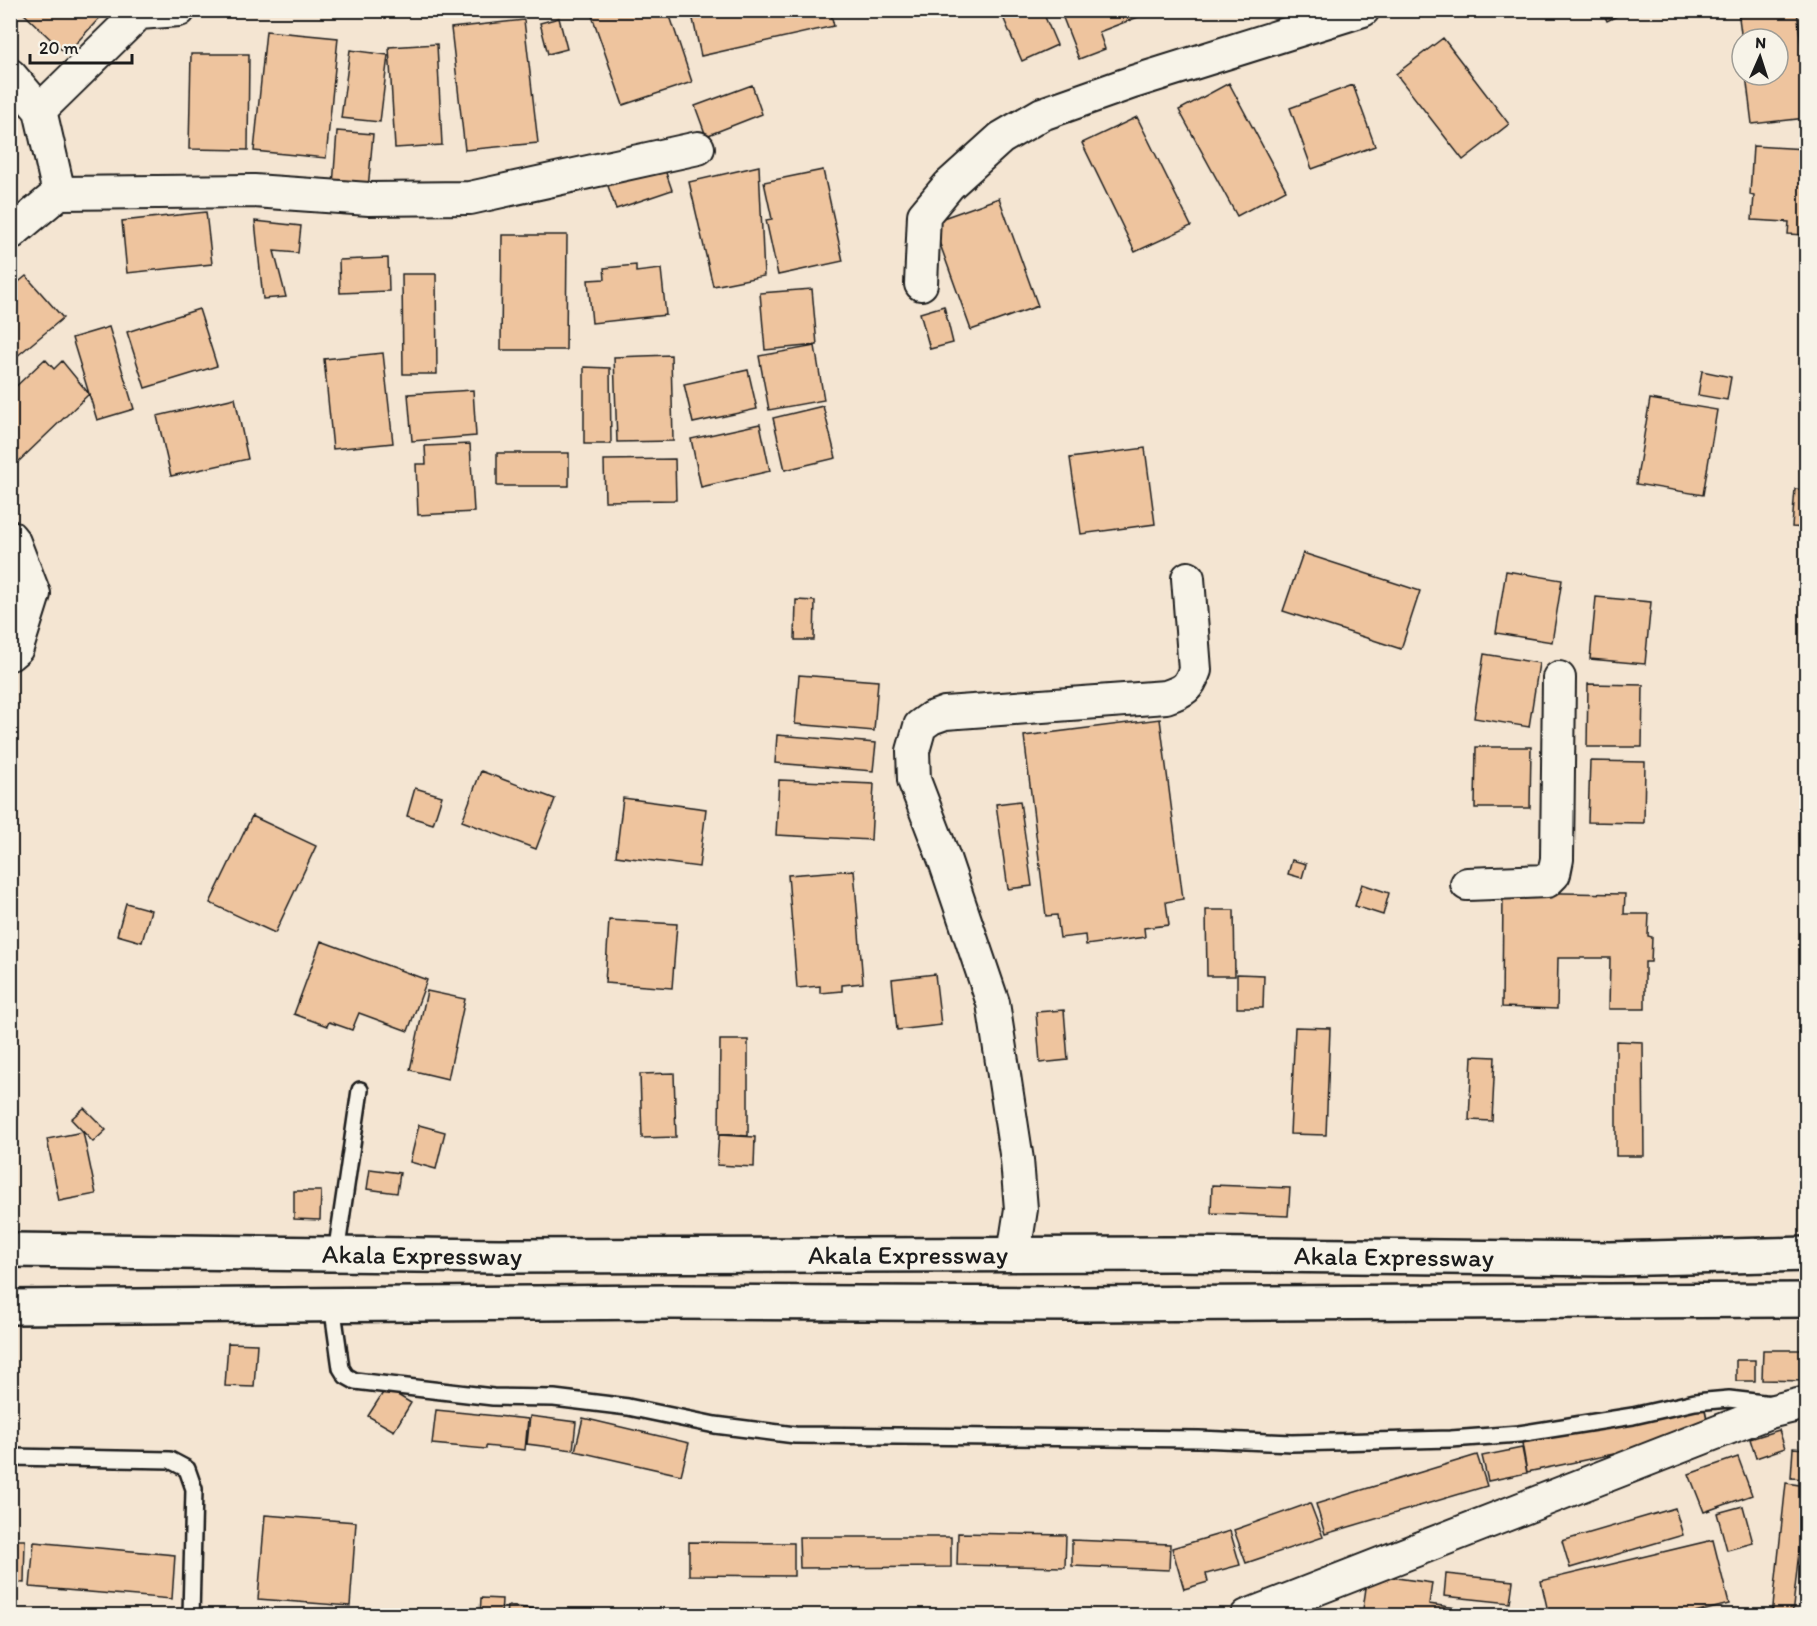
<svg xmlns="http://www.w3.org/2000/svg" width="1817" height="1626" font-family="Itim,sans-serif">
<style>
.building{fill:#eec49e;stroke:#1c1c1c;stroke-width:1.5}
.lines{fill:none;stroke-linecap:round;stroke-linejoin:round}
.lane-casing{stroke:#1c1c1c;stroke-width:20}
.street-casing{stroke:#1c1c1c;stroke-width:36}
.primary-casing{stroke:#1c1c1c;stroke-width:38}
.lane{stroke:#f7f3e8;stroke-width:15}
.street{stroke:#f7f3e8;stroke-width:32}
.primary{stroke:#f7f3e8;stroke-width:33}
.labels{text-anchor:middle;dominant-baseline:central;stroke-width:4.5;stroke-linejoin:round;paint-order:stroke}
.street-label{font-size:26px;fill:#1c1c1c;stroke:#f7f3e8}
</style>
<rect width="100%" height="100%" fill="#f4e5d2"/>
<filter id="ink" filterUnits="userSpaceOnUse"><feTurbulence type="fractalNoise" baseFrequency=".0167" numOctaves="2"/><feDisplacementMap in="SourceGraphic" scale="12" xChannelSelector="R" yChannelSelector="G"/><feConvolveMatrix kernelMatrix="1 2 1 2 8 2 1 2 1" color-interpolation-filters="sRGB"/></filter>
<g filter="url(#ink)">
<path class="building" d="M20 10H107L66 54Z
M590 10H668L692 82 623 105Z
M691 10H830L834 26 701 56Z
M1000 10H1042L1057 45 1022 61Z
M1060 10H1135L1138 17 1099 32 1105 49 1079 59Z
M1602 10H1629L1607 21Z
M1738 10H1797L1806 90V118L1752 124 1746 75H1778V39H1742V41Z
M559 18 567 49 548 54 540 23Z
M524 20 538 143 465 150 451 28Z
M266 31 338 38 326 158 254 151Z
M1443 38 1509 124 1463 160 1396 74Z
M437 44 442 145 395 148 389 47Z
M350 50 388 55 380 122 341 118Z
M191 54H249L248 150 189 149Z
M1229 83 1286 190 1237 216 1179 110Z
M752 85 762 114 706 136 695 106Z
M1353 85 1375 146 1312 169 1290 108Z
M1137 117 1191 226 1135 252 1082 143Z
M337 131 373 134 368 189 333 186Z
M1753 146 1806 149 1805 235 1788 234 1789 222 1752 220 1754 196 1750 195Z
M759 166 764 276 713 286 689 182Z
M664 167 672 190 616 209 608 186Z
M823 170 843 261 778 275 766 220 772 219 764 182Z
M999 198 1038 306 971 330 932 222Z
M206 212 212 264 127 273 122 221Z
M255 221 301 226 298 253 274 251 286 297 263 299Z
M502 235H567L566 350H501Z
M388 258 389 291 340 293 339 260Z
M636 265V272L661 269 666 315 592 323 588 280 605 279 604 268Z
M402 274H436L437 374H403Z
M26 276 63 318 10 362V289Z
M812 289 817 345 765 350 760 293Z
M944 306 953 343 930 349 920 313Z
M199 309 217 366 145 388 127 332Z
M109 327 134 409 97 420 72 338Z
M815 346 824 400 769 410 759 356Z
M383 353 393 443 333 449 324 359Z
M671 355 673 441 617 442 614 357Z
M45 359 54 369 62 361 89 394 17 463 10 456V392Z
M584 367 610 368 611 444H584Z
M748 370 757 409 693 423 684 384Z
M1702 371 1731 377 1727 400 1698 395Z
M473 390 476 436 412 441 408 394Z
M235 398 248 459 171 476 157 416Z
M1650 399 1717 410 1703 495 1636 484Z
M823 406 836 458 785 470 773 418Z
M760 424 770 471 701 487 691 439Z
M470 444 474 512 418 515 416 464H426L425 446Z
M1145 448 1155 524 1081 534 1070 458Z
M497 453H569V486H497Z
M675 459 676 500 605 501 604 460Z
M1795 489 1806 490V528L1792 527Z
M1303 553 1420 591 1401 649 1283 611Z
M1506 571 1562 580 1552 642 1496 633Z
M1596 597 1651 602 1645 664 1590 659Z
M796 600 815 601 814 640H795Z
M1484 654 1539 663 1529 727 1474 718Z
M799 675 878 681 874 731 795 724Z
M1588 684 1643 685 1642 747H1587Z
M1160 719 1183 899 1166 902 1169 925 1144 928 1145 937 1086 945 1085 935 1060 938 1057 915 1046 916 1024 736Z
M777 735 876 743 873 771 775 763Z
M1476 747H1531L1530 808H1475Z
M1590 761 1645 762 1644 823 1588 822Z
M481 771 555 799 536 849 462 821Z
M779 780 874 784 871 840 776 835Z
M415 788 442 796 433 824 407 816Z
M623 798 706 809 699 867 616 856Z
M1020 801 1032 886 1008 889 996 804Z
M252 816 316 846 275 933 210 903Z
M1292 860 1306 864 1302 878 1288 874Z
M854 870 863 983 842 985V991L820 993V986L797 988 788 875Z
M1362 884 1389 893 1383 915 1355 906Z
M1503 892 1625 894 1624 914H1649L1648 936 1652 937 1651 962H1645V1009H1609L1610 958H1558L1557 1009 1502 1007Z
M126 903 151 910 142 942 117 935Z
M1206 910H1234L1235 976H1207Z
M609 920 677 924 672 988 605 983Z
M321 941 427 980 408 1031 359 1013 352 1030 329 1022 327 1026 294 1014Z
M935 974 941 1025 897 1030 892 979Z
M1237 974 1264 975 1263 1008H1237Z
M427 991 465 999 448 1079 410 1070Z
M1064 1010 1068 1060 1040 1063 1036 1012Z
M1295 1027 1330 1028 1326 1135 1290 1134Z
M720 1040H748V1136L719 1134Z
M1616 1041 1643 1042 1644 1156H1616Z
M1472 1056 1495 1057 1492 1121 1469 1120Z
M674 1073 676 1137 642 1138 640 1074Z
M84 1108 106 1130 93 1142 71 1119Z
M419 1125 445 1132 436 1169 410 1162Z
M83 1132 96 1194 59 1201 47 1139Z
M719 1135 755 1137 754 1167 717 1165Z
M370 1169 400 1173 397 1193 367 1189Z
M1212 1185 1290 1188 1288 1216 1211 1213Z
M294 1191H321L320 1220 294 1219Z
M228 1343 257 1344 254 1387 225 1386Z
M1763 1350H1806V1381L1762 1380Z
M1736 1360H1755V1381H1736Z
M386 1388 411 1403 394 1431 368 1416Z
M1704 1405 1710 1434 1527 1472 1522 1443Z
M436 1410 528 1419 525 1450 486 1446V1449L432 1444Z
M530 1416 576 1422 573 1450 527 1444Z
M583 1418 689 1443 681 1475 575 1451Z
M1779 1430 1785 1448 1756 1458 1750 1439Z
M1522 1448 1527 1473 1488 1481 1482 1456Z
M1793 1448 1806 1449V1479L1791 1478Z
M1477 1455 1487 1486 1325 1534 1316 1504Z
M1738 1457 1752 1495 1704 1512 1689 1474Z
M1786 1483 1806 1486 1792 1616H1772Z
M1310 1503 1323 1537 1246 1563 1234 1530Z
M1743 1506 1753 1543 1727 1550 1717 1513Z
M1675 1508 1683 1535 1570 1568 1562 1541Z
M265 1515 356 1522 350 1606 258 1599Z
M1230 1531 1240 1565 1206 1574 1208 1582 1184 1589 1172 1548Z
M958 1533 1066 1535 1065 1567 957 1565Z
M799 1537H951V1567L800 1568Z
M10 1540H25L24 1583 10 1582Z
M1072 1540 1170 1544 1169 1570 1072 1566Z
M1713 1540 1729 1604 1683 1616H1549L1541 1581Z
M34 1542 175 1555 172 1599 30 1587Z
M689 1542 794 1543V1576L689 1575Z
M1368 1574 1432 1583 1429 1604 1512 1616H1362Z
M1446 1574 1513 1581 1510 1603 1444 1596Z
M481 1598 502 1599 501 1616H480Z
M507 1606 562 1612V1616H506Z"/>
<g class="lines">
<defs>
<path id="lane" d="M336 1254 360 1090
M332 1304 341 1368 346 1376 355 1381 493 1397 554 1398 628 1407 715 1425 795 1435 1199 1439 1292 1443 1451 1439 1519 1434 1633 1416 1695 1402 1729 1399 1772 1404
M10 1457 170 1460 187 1469 194 1489 191 1616"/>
<path id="street" d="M10 75 40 110 59 193
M40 110 139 13 179 10
M10 234 59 193 254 191 369 199 470 198 698 148
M921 284 924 215 949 185 1001 138 1042 114 1133 82 1363 10
M10 537 14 542 34 594 17 648 10 654
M1467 884 1547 881 1554 874 1557 859 1559 678
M1014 1254 1021 1209 1017 1160 993 1003 945 861 914 780 913 751 920 726 931 718 945 713 1166 697C1184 691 1189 688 1195 670L1188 578
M1247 1616 1769 1412 1806 1403"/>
<g id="primary">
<path id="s1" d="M10 1250 499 1256 1174 1254 1610 1259 1806 1254"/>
<path d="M10 1307 671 1302 1077 1304 1806 1300"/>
</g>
</defs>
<use href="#lane" class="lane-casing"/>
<use href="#street" class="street-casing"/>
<use href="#primary" class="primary-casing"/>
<use href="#lane" class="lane"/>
<use href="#street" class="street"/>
<use href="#primary" class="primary"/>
</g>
</g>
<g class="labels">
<g class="street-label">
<text stroke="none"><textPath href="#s1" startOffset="898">Akala Expressway</textPath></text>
<text stroke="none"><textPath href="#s1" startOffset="412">Akala Expressway</textPath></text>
<text stroke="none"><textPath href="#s1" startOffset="1384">Akala Expressway</textPath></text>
</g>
</g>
<rect width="1817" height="1626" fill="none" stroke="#f7f3e8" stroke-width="36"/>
<rect x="18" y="18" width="1781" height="1590" fill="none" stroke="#1c1c1c" stroke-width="2" filter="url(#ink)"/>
<g transform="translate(1760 57) rotate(3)"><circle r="28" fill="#f7f3e8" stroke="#9f9d96" stroke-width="1.5"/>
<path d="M0-4.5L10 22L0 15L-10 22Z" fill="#1c1c1c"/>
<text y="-9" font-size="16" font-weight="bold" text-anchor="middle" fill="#1c1c1c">N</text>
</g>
<path d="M30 54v9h102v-9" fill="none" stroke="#1c1c1c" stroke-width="3"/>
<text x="39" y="54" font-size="18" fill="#1c1c1c" stroke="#f7f3e8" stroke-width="4.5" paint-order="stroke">20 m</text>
</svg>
